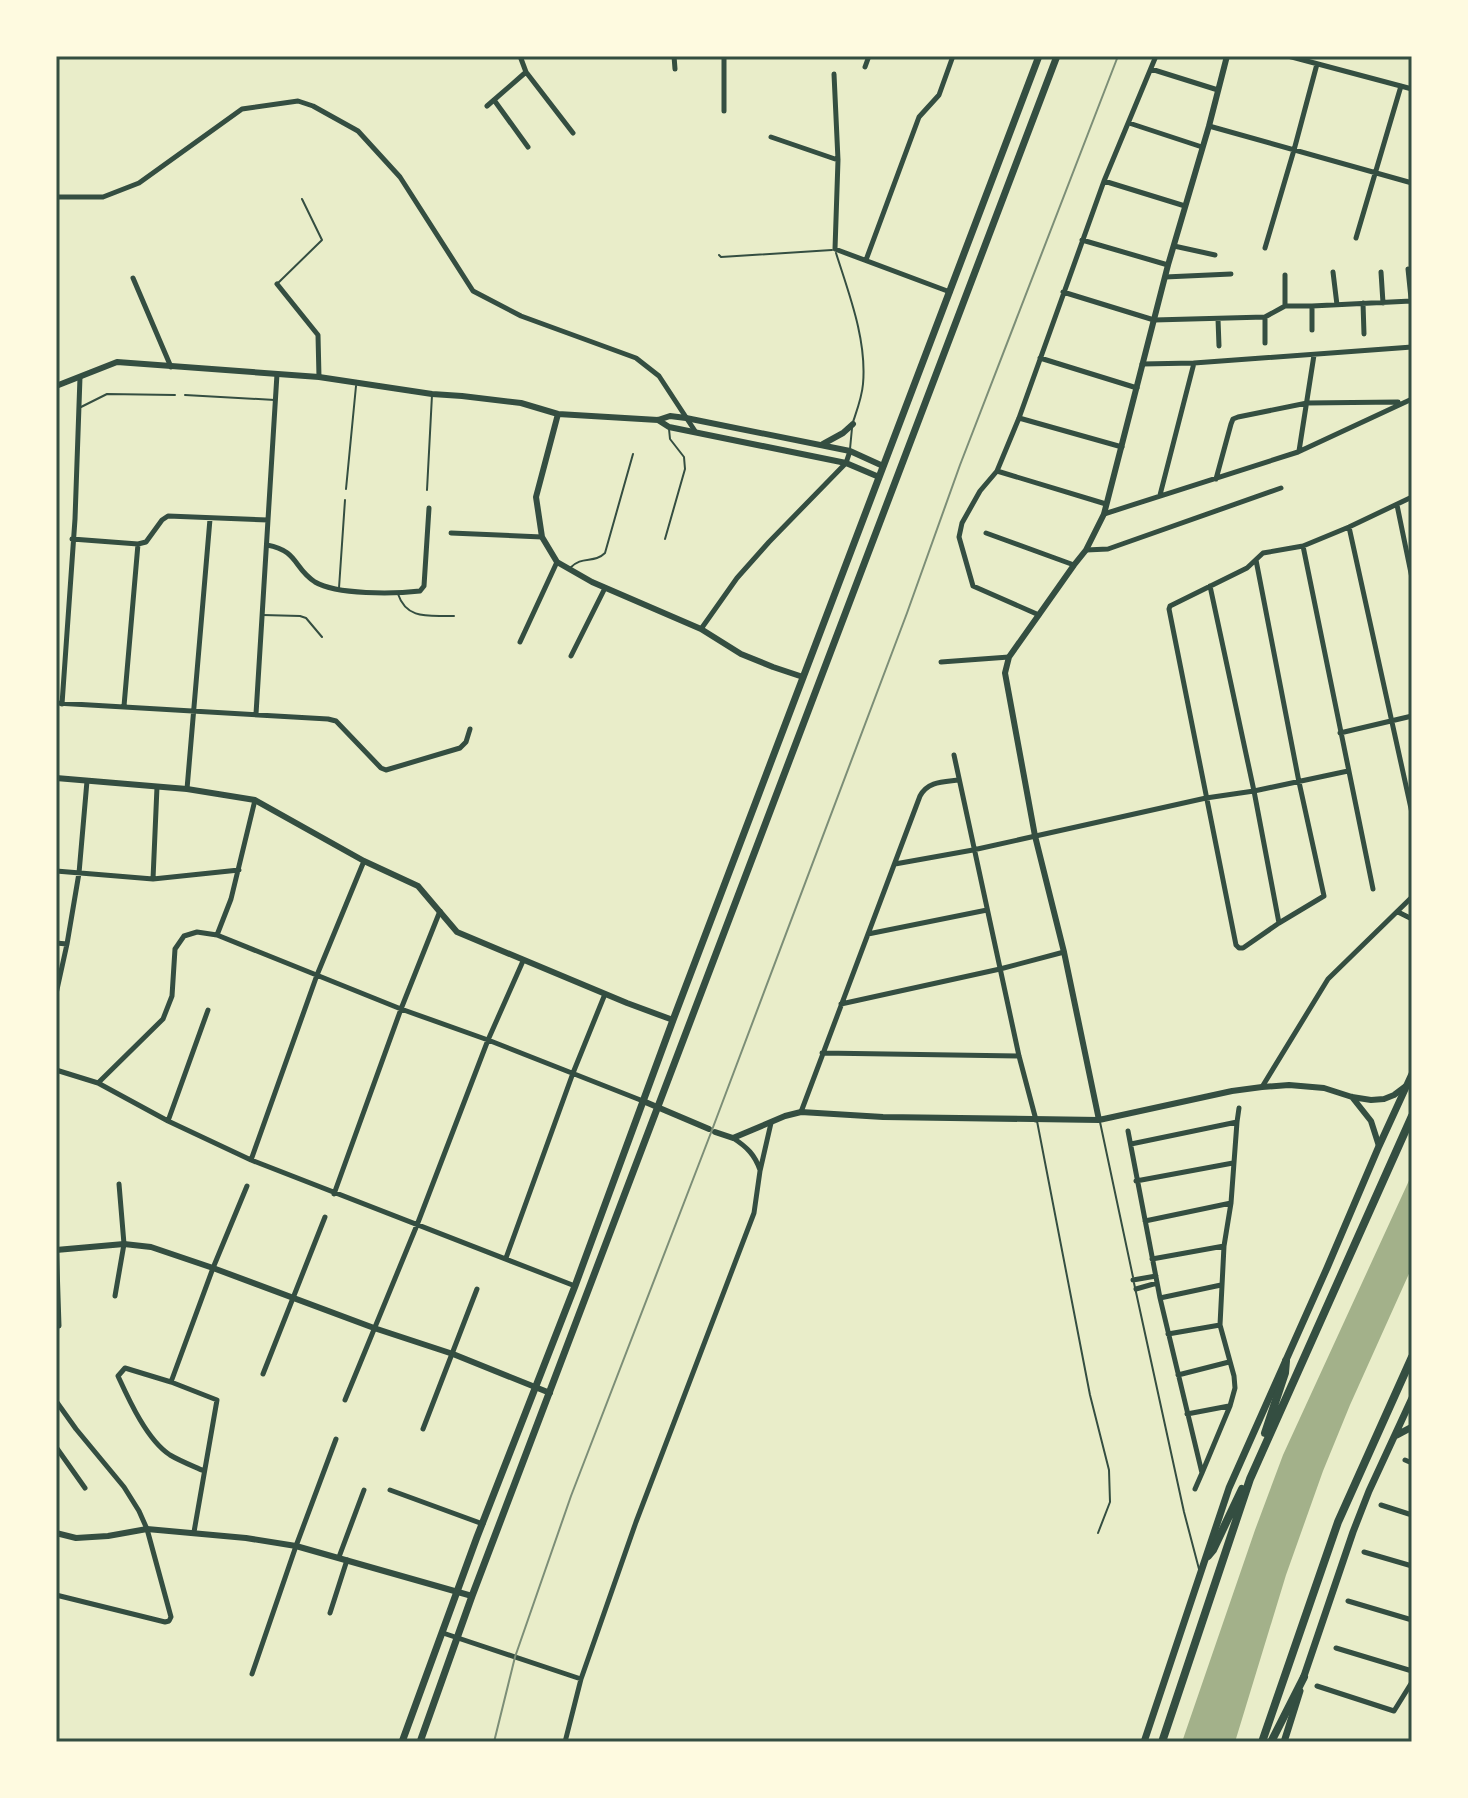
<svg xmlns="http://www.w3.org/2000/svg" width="1468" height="1798" font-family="'DM Sans',sans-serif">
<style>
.water{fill:#a3b18a}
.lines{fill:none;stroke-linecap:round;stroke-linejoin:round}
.service{stroke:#344e41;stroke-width:2}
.minor{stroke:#344e41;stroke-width:5}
.tertiary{stroke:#344e41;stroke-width:6}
.secondary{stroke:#344e41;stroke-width:7}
.primary{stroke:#344e41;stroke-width:7}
.trunk{stroke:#344e41;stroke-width:8}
.rail{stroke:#7c8e77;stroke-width:2}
.neatline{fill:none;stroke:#344e41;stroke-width:3}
</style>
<rect width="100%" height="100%" fill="#e9edc9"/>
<path class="water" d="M1412 1174V1267L1350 1405 1323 1471 1286 1575 1235 1742H1182L1255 1530 1283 1455Z"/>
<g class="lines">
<path class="service" d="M836 253C849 294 867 340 863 384 862 397 857 410 853 422
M719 255 721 257 832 250
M278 283 322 240 302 199
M185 395 275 400
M81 407 107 394 175 395
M850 449 852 428
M346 489 356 386
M427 490 432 395
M665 539 685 469 684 457 670 439 669 429
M570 568C582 555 594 564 605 553L633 454
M339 588 345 500
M398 594C407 621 431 615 454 616
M263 615 300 616 306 618 322 637
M1037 1121 1090 1395 1109 1470 1110 1502 1098 1533
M1100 1122 1133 1277
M1134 1283 1184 1512 1199 1569"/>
<path class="minor" d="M520 56 526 72 573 133
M674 56 675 69
M724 56V111
M1288 56 1412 89
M865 67 869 56
M1151 69 1218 90
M834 74 838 160 835 249 950 292
M494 100 528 147
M487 106 526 72
M1129 123 1202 147
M1209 126 1412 183
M771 137 838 160
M1104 181 1185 206
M56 197H103L139 183 242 109 298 101 313 106 358 131 400 177 473 291 521 316 636 358 659 376 695 431
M1356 238 1401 86
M1082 240 1168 265
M1174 246 1215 255
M1265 248 1294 150 1317 64
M866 260 919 117 939 95 953 56
M1408 269 1412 308
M1333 272 1337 305
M1381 272 1383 303
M1285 275V306
M1165 277 1231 274
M133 278 171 367
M277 284 318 335 319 377
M1063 292 1154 320 1265 317 1285 306H1312L1411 301
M1363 303 1364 334
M1265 317V343
M1218 319 1219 346
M1312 330V306
M1040 358 1137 388
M1142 364 1194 363 1412 347
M1019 418 1122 447
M1299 451 1314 355
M997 471 1106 504
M1216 479 1231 424 1233 419 1238 417 1307 403 1398 402
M1160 495 1194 363
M1397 505 1412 578
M1104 514 1298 452 1412 399
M1349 527 1412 813
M451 533 542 537
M986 533 1074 565
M72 539 138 544 146 542 162 520 168 516 268 520
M267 545C299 551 293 568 315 582 337 595 394 594 420 591L424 586 429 508
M1303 546 1373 889
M1086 550 1108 549 1281 488
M1256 560 1299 782 1324 896 1279 923 1243 948H1239L1236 945 1169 609 1170 606 1247 568 1263 553 1303 546 1349 527 1412 497
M1210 586 1254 791 1279 923
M1039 615 973 586 959 537 962 523 980 491 997 471 1019 418 1104 181 1156 56
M701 629 737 578 769 542 846 463 850 451
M520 642 557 562
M571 656 605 588
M941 662 1009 657
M56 703 328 719 336 721 381 768 386 770 460 748 466 742 470 729
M62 704 75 519 80 377
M124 706 138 544
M256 714 277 374
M1340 733 1412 716
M954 755 1019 1056 1036 1120
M187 789 210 519
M895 864 973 850 1206 798 1254 791 1348 771
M56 871 153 879 239 870
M153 879 157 787
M1398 912 1412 919
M868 934 987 910
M217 935 231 899 255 800
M56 943 67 944
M56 994 67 944 79 873 87 781
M841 1004 1000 969 1064 952
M822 1053 1019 1056
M56 1070 98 1083 168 1121 251 1160 575 1286
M98 1083 163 1019 172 996 175 949 184 936 197 932 217 935 401 1009 488 1040 643 1101
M1262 1087 1328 979 1412 897
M801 1112 920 796C928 781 943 782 959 780
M168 1121 208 1010
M1128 1131 1160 1298 1202 1473 1195 1489
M733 1138C747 1147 755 1155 760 1170
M1131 1144 1237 1122
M251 1160 317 975 364 861
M1136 1181 1233 1163
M334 1194 401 1009 440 911
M1145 1221 1231 1203
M56 1236 59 1326
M506 1258 573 1073 605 994
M1152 1259 1224 1246
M1133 1280 1156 1276
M1136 1289 1157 1283
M115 1296 124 1244 119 1184
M1160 1298 1221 1285
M1168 1334 1220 1325
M263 1374 325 1217
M1178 1375 1229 1362
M171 1382 213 1268 247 1186
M345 1400 417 1225 488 1040 523 961
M56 1401 76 1429 124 1487 139 1511 147 1529 171 1617 169 1621 165 1622 56 1595
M1187 1414 1229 1406
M423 1429 477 1289
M56 1447 85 1488
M1405 1460 1412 1463
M1202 1473 1230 1406 1235 1388 1234 1376 1220 1325 1224 1246 1231 1203 1237 1122 1239 1108
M390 1490 483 1524
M1381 1505 1412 1515
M194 1532 217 1400 171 1382 125 1368 118 1376C129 1400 147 1440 170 1455 180 1461 193 1466 204 1471
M1364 1552 1412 1566
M339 1557 364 1490
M1348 1601 1412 1620
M330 1613 347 1560
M443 1633 581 1679
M1336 1648 1412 1671
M252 1674 296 1546 336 1439
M1317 1686 1394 1711 1412 1682
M565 1742 581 1679 636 1522 754 1213 760 1171 771 1123"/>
<path class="tertiary" d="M56 386 117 362 319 377 432 394 462 396 521 403 558 414 658 420 670 416 686 418 850 451 883 466
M558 414 536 497 542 537 557 562 592 582 701 629 741 654 773 667 803 677
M658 420 669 427 846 463 879 477
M823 444 843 433 853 424
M56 778 187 789 255 800 364 861 418 886 457 932 627 1003 673 1020
M1352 1097 1371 1121 1379 1146
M643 1101 709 1129
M1099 1120 1064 952 1035 836 1005 673 1009 657 1074 565 1086 550 1104 514 1168 265 1209 126 1227 56
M715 1132 733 1138 785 1116 801 1112 883 1117 1099 1120 1232 1091 1262 1087 1289 1085 1324 1088 1352 1097 1371 1100 1384 1099 1394 1095 1406 1086
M56 1250 124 1244 151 1247 213 1268 374 1328 453 1354 550 1393
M56 1533 76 1538 108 1536 147 1529 246 1538 296 1546 472 1596"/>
<path class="secondary" d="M1397 1435 1412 1427
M1303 1679 1353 1532 1369 1491 1412 1398
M1144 1742 1229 1488 1327 1268 1379 1146 1412 1074
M1284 1742 1300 1691"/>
<path class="primary" d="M402 1742 477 1537 575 1286 673 1020 1039 56
M420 1742 472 1596 1057 56"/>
<path class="trunk" d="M1265 1433 1285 1373 1286 1361
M1208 1556 1213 1550 1242 1489
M1162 1742 1250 1479 1412 1116
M1262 1742 1338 1522 1412 1357
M1271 1742 1304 1677"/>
<path class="rail" d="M494 1742 515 1657 571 1496 712 1130 907 613 960 465 1118 56"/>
</g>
<rect width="1468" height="1798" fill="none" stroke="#fefae0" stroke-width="116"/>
<rect x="58" y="58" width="1352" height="1682" class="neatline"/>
</svg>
